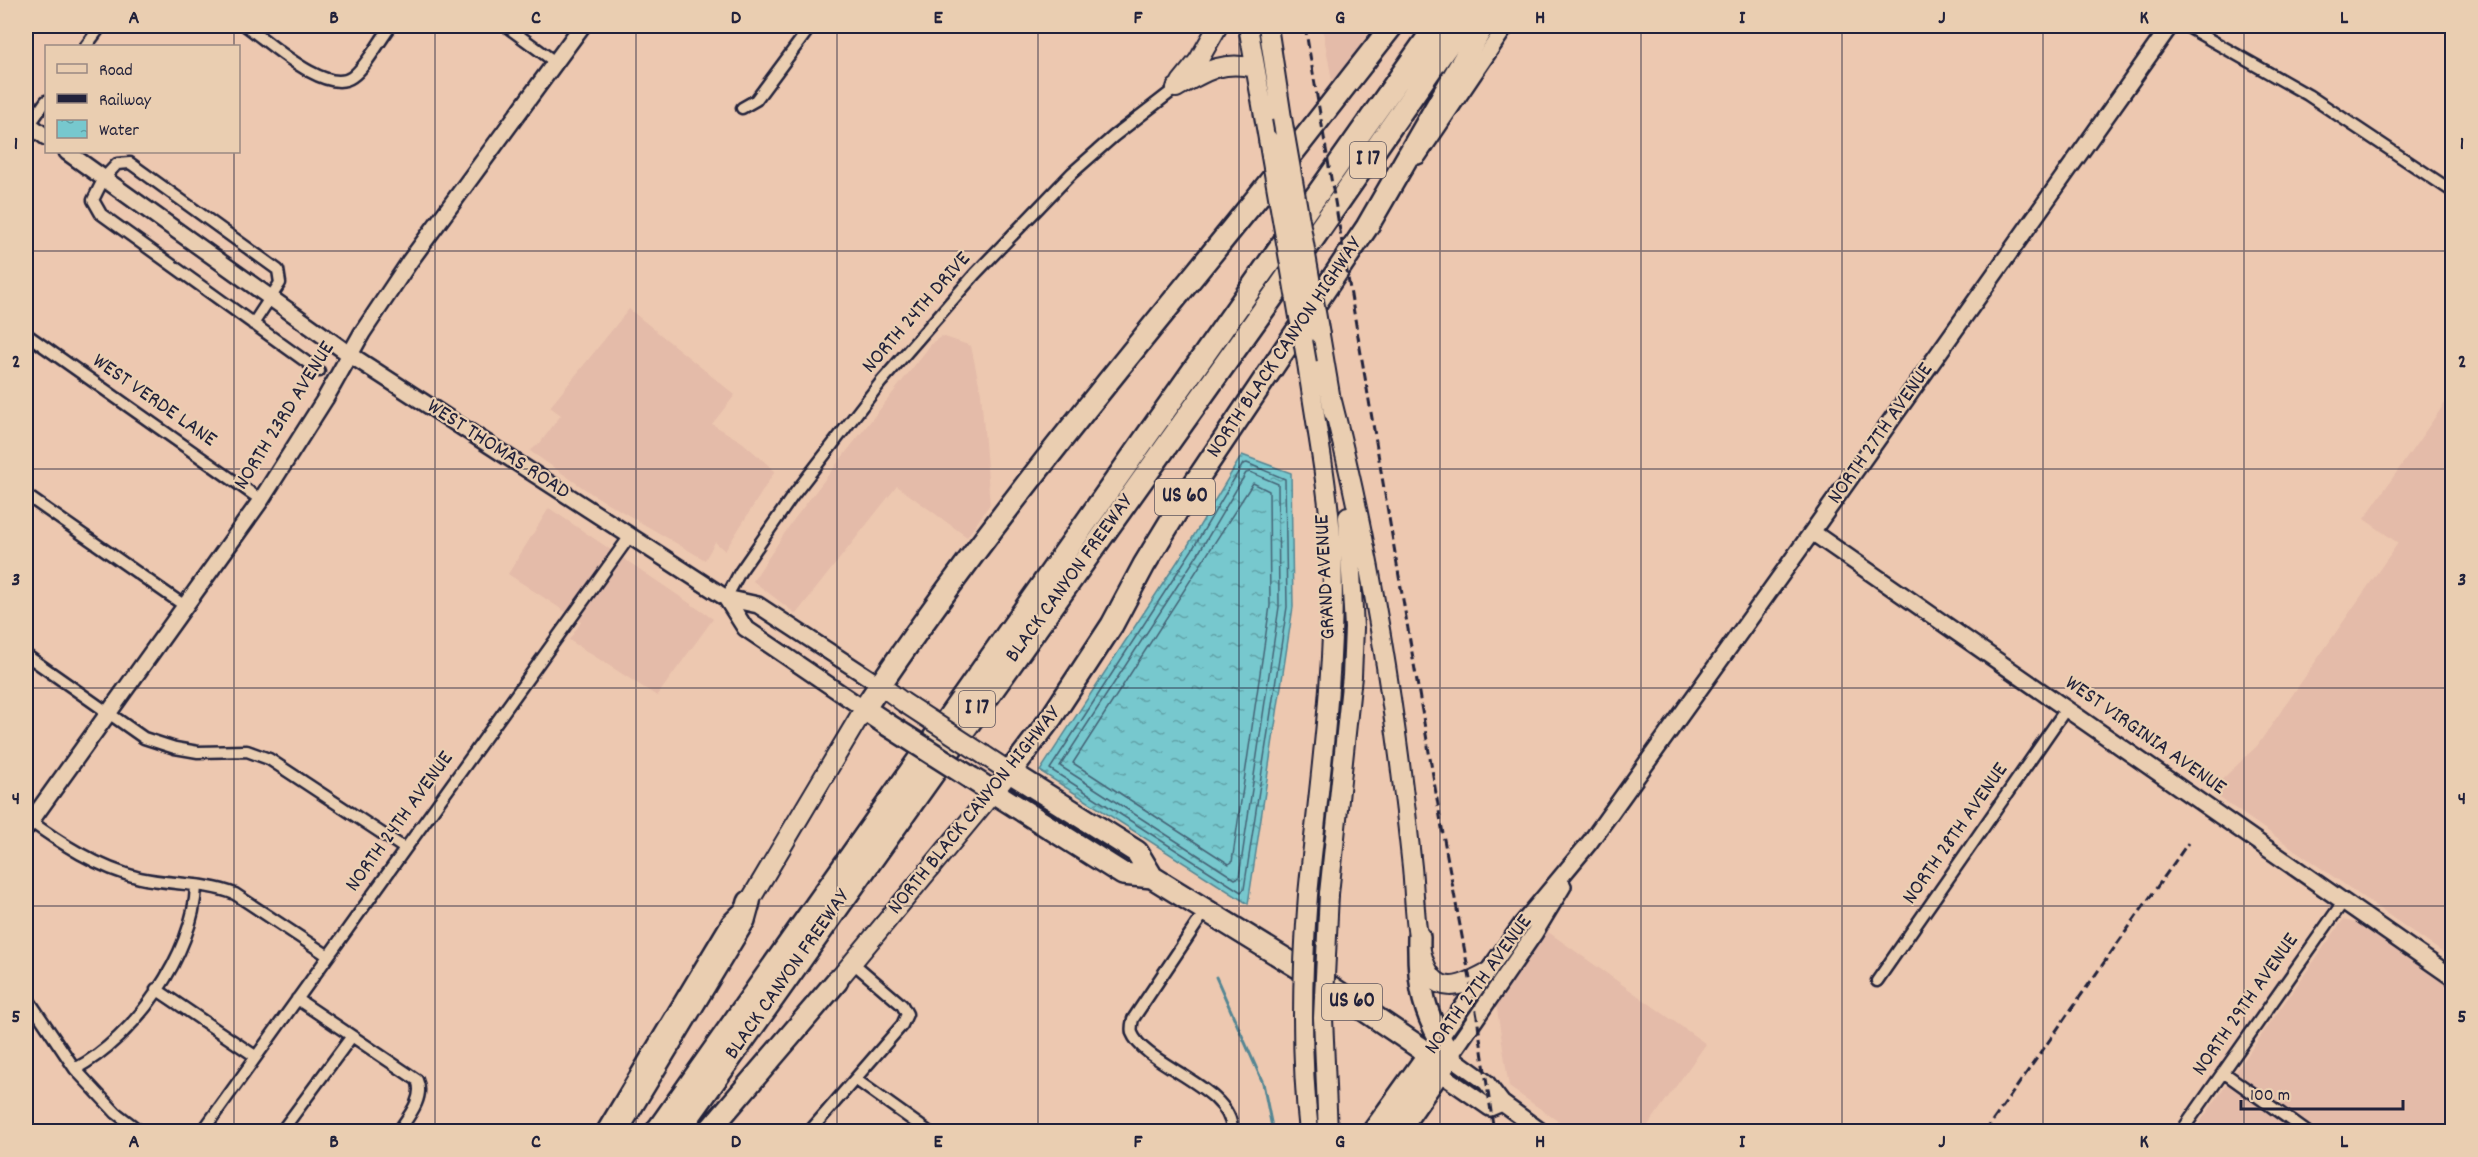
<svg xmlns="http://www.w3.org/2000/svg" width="2478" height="1157" font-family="Dekko,sans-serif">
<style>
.built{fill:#e4bba9}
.water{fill:url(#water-ripples);stroke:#558693;stroke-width:1.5}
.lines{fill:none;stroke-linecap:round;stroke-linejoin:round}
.shore{stroke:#446476;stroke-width:1.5}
.stream{stroke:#558693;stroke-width:3}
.street-casing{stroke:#22223b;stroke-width:15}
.secondary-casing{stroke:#22223b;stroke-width:20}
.primary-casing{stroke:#22223b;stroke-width:22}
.highway-casing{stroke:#22223b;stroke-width:26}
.street{stroke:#eaceb1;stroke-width:10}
.secondary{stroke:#eaceb1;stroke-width:15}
.primary{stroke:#eaceb1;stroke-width:18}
.highway{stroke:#eaceb1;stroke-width:21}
.rail{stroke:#22223b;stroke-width:3;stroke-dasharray:9 4.5;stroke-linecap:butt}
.primary-bridge-casing{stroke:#22223b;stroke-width:22;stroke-linecap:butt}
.highway-bridge-casing{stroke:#22223b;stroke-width:26;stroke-linecap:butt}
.primary-bridge{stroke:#eaceb1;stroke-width:18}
.highway-bridge{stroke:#eaceb1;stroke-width:21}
.grid{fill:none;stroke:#22223b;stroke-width:1.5;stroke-opacity:0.55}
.labels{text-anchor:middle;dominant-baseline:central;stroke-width:4.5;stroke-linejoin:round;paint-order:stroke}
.shield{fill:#eaceb1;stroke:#5e565e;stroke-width:1.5}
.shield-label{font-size:21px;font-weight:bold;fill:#22223b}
.street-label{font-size:22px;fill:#22223b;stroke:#eaceb1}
.neatline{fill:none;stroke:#22223b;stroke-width:2}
.grid-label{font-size:20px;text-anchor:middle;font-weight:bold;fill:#22223b}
</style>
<defs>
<pattern id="water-ripples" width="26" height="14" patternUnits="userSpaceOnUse" patternTransform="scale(1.5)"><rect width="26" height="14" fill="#77c8ce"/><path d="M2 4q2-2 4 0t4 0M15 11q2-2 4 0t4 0" fill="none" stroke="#61a2a8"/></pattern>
</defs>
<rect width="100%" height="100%" fill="#edc8b0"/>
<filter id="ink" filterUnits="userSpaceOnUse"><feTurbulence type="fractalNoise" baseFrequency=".0167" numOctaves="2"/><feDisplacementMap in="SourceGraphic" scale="12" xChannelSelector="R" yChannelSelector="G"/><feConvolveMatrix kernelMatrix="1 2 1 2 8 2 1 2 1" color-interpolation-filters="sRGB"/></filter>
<g filter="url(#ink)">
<path class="built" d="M1322 26H1373L1333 86Z
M629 309 735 395 712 424 742 442 775 471 725 551 715 542 705 560 592 494 530 451 540 443 561 415 550 407Z
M942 336 971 346 981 393 990 504 967 537 897 486 796 614 753 581 792 522 836 465 933 342Z
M2452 393V959L2210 791 2257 746 2398 543 2364 519Z
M549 508 713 619 657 696 569 640 581 622 508 574Z
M2343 920 2357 923 2452 989V1131L2193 1132Z
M1544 929 1706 1044 1644 1131H1572L1509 1087 1495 996Z"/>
<path class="water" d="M1242 455 1291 473 1293 607 1248 904 1040 771 1187 547Z"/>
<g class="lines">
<path class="shore" d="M1247 463 1285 479 1287 607 1244 889 1241 892 1050 769 1192 550 1243 464Z
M1250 472 1278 484 1279 607 1239 877 1235 879 1060 766 1198 554 1246 473Z
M1253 483 1269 491 1270 606 1232 862 1229 864 1073 763Z"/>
<path class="stream" d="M1216 977 1263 1083 1273 1132"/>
<defs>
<path id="street" d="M246 26C268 41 326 96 352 77 366 67 380 40 391 26
M506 26 555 62
M2186 26 2308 95 2452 191
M86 46 101 26
M742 108 756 100 811 26
M26 130 46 101
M253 324 280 283 278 270 130 163 117 164 104 178 93 200 101 214 319 371
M26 334 261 500
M26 495 185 606
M726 598 740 572 792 497 881 382 975 274 1072 173 1114 136 1176 88
M26 655 144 738 175 748 198 752 247 751 269 759 404 848
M26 818C60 843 98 868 140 878 171 885 205 882 235 894L327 955
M1206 910 1133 1019C1132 1023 1131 1029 1132 1033 1145 1066 1234 1087 1232 1132
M1877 981 2066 709
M156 989 255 1056
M26 996 75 1069 116 1113 141 1132
M297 999 417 1080C425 1098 408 1117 398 1132
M75 1069C134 1038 194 954 196 886
M2223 1072 2307 1132
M855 1079 929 1132
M202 1132 630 536
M281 1132 352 1036
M809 1132 902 1025 907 1014 902 1005 852 962
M2181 1132 2343 902"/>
<path id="secondary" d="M26 122 46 137
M67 152 349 354 726 598 758 605 880 685
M1418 156 1506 26
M1812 532 2452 977
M726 598 745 628 864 709
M26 828 261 500 325 399 362 333 410 261 582 26
M1435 1045 1521 925 1590 842 1812 532 2170 26
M1435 1066 1438 1072 1490 1108 1502 1103
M604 1132 730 922 743 909
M1542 1132 1502 1103 1486 1082 1450 1056 1534 934 1563 886"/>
<path id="primary" d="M1248 26 1268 139
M1268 26 1282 118
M1181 82 1198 61 1218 26
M1176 88C1205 72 1221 60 1255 68
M1320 335 1333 412
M1307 363C1316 426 1329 489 1332 553 1337 667 1319 781 1308 895
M1332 401C1371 554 1396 711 1412 867 1415 897 1414 955 1433 978 1448 995 1470 981 1486 973
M880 685 903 702
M1329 894 1352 676 1354 628 1348 517
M749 902 864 709
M837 981 1010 772 984 755"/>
<path id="highway" d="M888 725 864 709C979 535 1113 376 1243 215 1294 153 1342 89 1392 26
M971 778 1123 874 1152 877 1332 988 1429 1054 1450 1056
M1152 877 1137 852 1010 772 1051 718 1112 625 1144 565 1186 496 1367 227 1483 26
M1419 937C1418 988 1423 1013 1450 1056
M616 1132 744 920 749 902
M656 1132 1436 26
M678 1132 1279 288 1461 26
M708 1132 837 981
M1373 1132 1429 1054
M1397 1132 1450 1056"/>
</defs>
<use href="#street" class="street-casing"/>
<use href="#secondary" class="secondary-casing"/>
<use href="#primary" class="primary-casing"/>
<use href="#highway" class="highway-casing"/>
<use href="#street" class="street"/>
<use href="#secondary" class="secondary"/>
<use href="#primary" class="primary"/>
<use href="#highway" class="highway"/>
<path class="rail" d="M1305 26 1443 834 1477 1017 1494 1132
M1985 1132 2188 843"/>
<defs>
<path id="primary-bridge" d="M1282 118 1320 335
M1268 139 1307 363
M903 702 984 755
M1308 895C1302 973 1300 1053 1309 1132
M1328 1132 1323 1018 1329 894"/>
<path id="highway-bridge" d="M888 725 971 778"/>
</defs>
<use href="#primary-bridge" class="primary-bridge-casing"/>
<use href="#highway-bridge" class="highway-bridge-casing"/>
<use href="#primary-bridge" class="primary-bridge"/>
<use href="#highway-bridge" class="highway-bridge"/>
</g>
</g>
<path class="grid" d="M234 26V46M435 26V1132M636 26V1132M837 26V1132M1038 26V1132M1239 26V1132M1440 26V1132M1641 26V1132M1842 26V1132M2043 26V1132M2244 26V1132M234 152V1132M26 251H2452M26 469H2452M26 688H2452M26 906H2452"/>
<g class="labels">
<g class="shield">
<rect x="1350" y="142" width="36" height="36" rx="4.5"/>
<rect x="1155" y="479" width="60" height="36" rx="4.5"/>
<rect x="959" y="691" width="36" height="36" rx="4.5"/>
<rect x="1322" y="984" width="60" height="36" rx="4.5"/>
</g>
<g class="shield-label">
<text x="1368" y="160">I 17</text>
<text x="1185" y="497">US 60</text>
<text x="977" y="709">I 17</text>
<text x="1352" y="1002">US 60</text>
</g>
<g class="street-label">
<text transform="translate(917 313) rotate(-49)">NORTH 24TH DRIVE</text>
<text transform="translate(1285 348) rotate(-56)">NORTH BLACK CANYON HIGHWAY</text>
<text transform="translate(154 401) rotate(35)">WEST VERDE LANE</text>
<text transform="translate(285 416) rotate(-58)">NORTH 23RD AVENUE</text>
<text transform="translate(1881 434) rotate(-55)">NORTH 27TH AVENUE</text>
<text transform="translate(498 450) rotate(33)">WEST THOMAS ROAD</text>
<text transform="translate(1326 577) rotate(-93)">GRAND AVENUE</text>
<text transform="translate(1070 579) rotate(-54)">BLACK CANYON FREEWAY</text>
<text transform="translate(2145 736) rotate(35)">WEST VIRGINIA AVENUE</text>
<text transform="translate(975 811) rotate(-51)">NORTH BLACK CANYON HIGHWAY</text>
<text transform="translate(400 822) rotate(-54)">NORTH 24TH AVENUE</text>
<text transform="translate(1956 834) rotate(-55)">NORTH 28TH AVENUE</text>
<text transform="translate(788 975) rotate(-55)">BLACK CANYON FREEWAY</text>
<text transform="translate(1479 985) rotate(-54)">NORTH 27TH AVENUE</text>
<text transform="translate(2246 1005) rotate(-55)">NORTH 29TH AVENUE</text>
</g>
</g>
<rect width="2478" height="1157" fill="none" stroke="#eaceb1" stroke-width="66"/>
<rect x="45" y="45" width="195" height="108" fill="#eaceb1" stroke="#9a8982" stroke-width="1.5"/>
<rect x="57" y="64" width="30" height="9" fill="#eaceb1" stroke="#9a8982" stroke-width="1.5"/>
<text x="99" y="75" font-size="18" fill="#22223b">Road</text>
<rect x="57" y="94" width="30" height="9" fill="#22223b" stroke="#9a8982" stroke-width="1.5"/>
<text x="99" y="105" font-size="18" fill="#22223b">Railway</text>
<rect x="57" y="120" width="30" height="18" fill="url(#water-ripples)" stroke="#9a8982" stroke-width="1.5"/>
<text x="99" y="135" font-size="18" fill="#22223b">Water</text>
<path d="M2241 1100v9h162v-9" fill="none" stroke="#22223b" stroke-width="3"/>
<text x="2250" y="1100" font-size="18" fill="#22223b" stroke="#eaceb1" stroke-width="4.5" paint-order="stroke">100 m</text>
<rect x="33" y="33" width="2412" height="1091" class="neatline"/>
<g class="grid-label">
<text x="134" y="23">A</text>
<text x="334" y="23">B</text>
<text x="536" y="23">C</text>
<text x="736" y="23">D</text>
<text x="938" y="23">E</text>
<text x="1138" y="23">F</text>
<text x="1340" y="23">G</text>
<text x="1540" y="23">H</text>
<text x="1742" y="23">I</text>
<text x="1942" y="23">J</text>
<text x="2144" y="23">K</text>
<text x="2344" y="23">L</text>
<text x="16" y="149">1</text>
<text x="2462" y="149">1</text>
<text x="16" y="367">2</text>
<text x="2462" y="367">2</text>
<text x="16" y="585">3</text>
<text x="2462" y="585">3</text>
<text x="16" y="804">4</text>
<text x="2462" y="804">4</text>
<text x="16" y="1022">5</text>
<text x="2462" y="1022">5</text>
<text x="134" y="1147">A</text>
<text x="334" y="1147">B</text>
<text x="536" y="1147">C</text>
<text x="736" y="1147">D</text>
<text x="938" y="1147">E</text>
<text x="1138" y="1147">F</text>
<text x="1340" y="1147">G</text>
<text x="1540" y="1147">H</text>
<text x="1742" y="1147">I</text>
<text x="1942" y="1147">J</text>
<text x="2144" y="1147">K</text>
<text x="2344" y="1147">L</text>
</g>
</svg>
